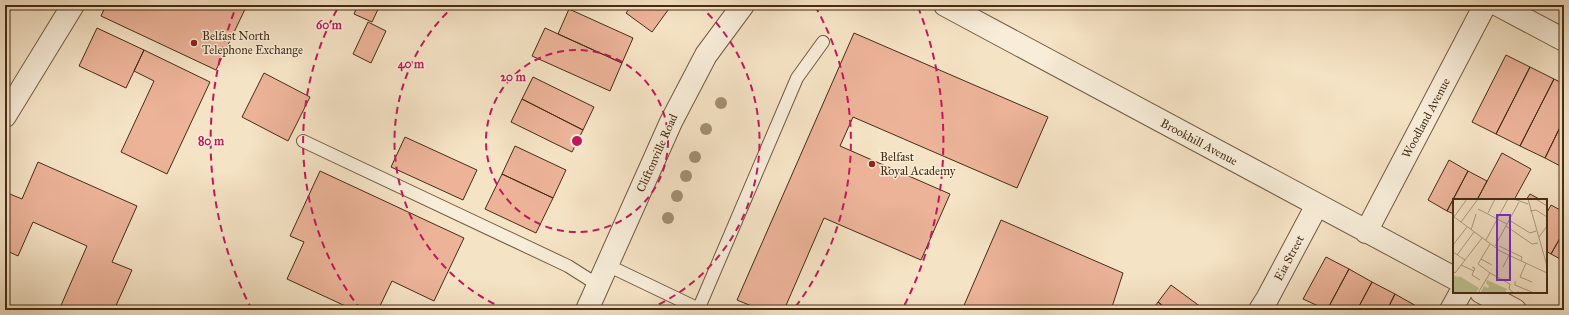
<svg xmlns="http://www.w3.org/2000/svg" width="1569" height="315" font-family="'IM FELL Great Primer',serif">
<style>
.building{fill:#ecb399;stroke:#462c13}
.lines{fill:none;stroke-linecap:round;stroke-linejoin:round}
.service-casing{stroke:#725a40;stroke-width:14}
.minor-casing{stroke:#725a40;stroke-width:24}
.tertiary-casing{stroke:#725a40;stroke-width:24}
.service{stroke:#f8edd9;stroke-width:12}
.minor{stroke:#f8edd9;stroke-width:22}
.tertiary{stroke:#f8edd9;stroke-width:22}
.tree{fill:#a28f71}
.ring{fill:none;stroke:#c2185b;stroke-width:2;stroke-dasharray:7 5}
.poi-dot{fill:#8f2418;stroke:#f8edd9;stroke-width:1.5}
.labels{text-anchor:middle;dominant-baseline:central;stroke-width:3;stroke-linejoin:round;paint-order:stroke}
.poi-label{font-size:12px;fill:#462c13;stroke:#f8edd9;text-anchor:start}
.street-label{font-size:12px;fill:#462c13;stroke:#f8edd9}
.inset-road{fill:none;stroke:#af9a7e;stroke-width:1}
.view{fill:#7b2cbf;fill-opacity:0.15;stroke:#7b2cbf;stroke-width:2}
.inset-edge{fill:none;stroke:#462c13;stroke-width:2}
.centre{fill:#c2185b;stroke:#f8edd9;stroke-width:2}
.ring-label{font-size:12px;text-anchor:middle;font-weight:bold;fill:#c2185b;stroke:#f8edd9;stroke-width:3;stroke-linejoin:round;paint-order:stroke}
</style>
<rect width="100%" height="100%" fill="#f5e3c5"/>
<filter id="stains"><feTurbulence type="fractalNoise" baseFrequency=".005" numOctaves="4"/><feColorMatrix values="0 0 0 0 .2 0 0 0 0 .09 0 0 0 0 .02 0 0 0 .5 -.17"/></filter>
<radialGradient id="worn" r=".72"><stop offset=".6" stop-color="#630" stop-opacity="0"/><stop offset="1" stop-color="#630" stop-opacity=".3"/></radialGradient>
<path class="building" d="M106 5H247L216 70 101 16Z
M358 5H380L372 22 354 14Z
M632 5H669L671 6 652 32 626 13Z
M569 9 633 38 622 63 558 34Z
M368 22 386 31 371 63 353 54Z
M97 28 144 50 126 88 79 66Z
M545 28 622 63 610 91 532 56Z
M854 33 1048 117 1017 188 853 117 840 146 950 194 921 260 824 218 784 310H761L737 300Z
M144 50 210 82 167 174 121 152 154 81 134 71Z
M1506 55 1530 67 1496 134 1472 122Z
M1530 67 1554 79 1520 146 1496 134Z
M264 73 310 97 288 141 242 117Z
M533 77 594 107 583 130 522 99Z
M1554 79 1564 84V119L1545 158 1520 146Z
M522 99 583 130 572 152 511 122Z
M1564 119V168L1545 158Z
M405 137 477 170 463 200 391 167Z
M515 146 566 170 553 198 502 174Z
M1502 153 1531 169 1514 200H1477Z
M1449 160 1468 171 1447 211 1428 200Z
M38 162 137 206 112 262 132 270 114 310H59L87 246 33 222 18 256 5 250V192L22 199Z
M320 171 464 238 434 301 392 281 378 310H354L287 279 304 242 290 236Z
M1468 171 1487 181 1477 200H1454V214L1447 211Z
M502 174 553 198 536 233 485 209Z
M1530 194 1541 200H1526Z
M1551 205 1564 212V231L1551 254 1546 251V214Z
M1001 220 1123 273 1111 310H962Z
M1564 231V261L1551 254Z
M1326 257 1349 269 1327 310 1303 299Z
M1349 269 1372 282 1357 310H1327Z
M1372 282 1395 294 1387 310H1357Z
M1171 285 1205 310H1168L1158 302Z
M1395 294 1418 307 1417 310H1387Z
M1158 302 1168 310H1152Z"/>
<g class="lines">
<defs>
<path id="service" d="M303 141 568 266 598 285
M607 265 699 309
M698 310 797 78 823 42"/>
<path id="minor" d="M945 5 1454 278
M1498 5 1564 40
M5 116 73 5
M1366 232 1485 5
M1481 292 1515 310
M1260 310 1267 299 1317 205
M1451 310 1461 292"/>
<path id="tertiary" d="M587 310 671 122 706 55 743 5"/>
</defs>
<use href="#service" class="service-casing"/>
<use href="#minor" class="minor-casing"/>
<use href="#tertiary" class="tertiary-casing"/>
<use href="#service" class="service"/>
<use href="#minor" class="minor"/>
<use href="#tertiary" class="tertiary"/>
</g>
<g class="tree">
<circle cx="721" cy="103" r="6"/>
<circle cx="706" cy="129" r="6"/>
<circle cx="695" cy="157" r="6"/>
<circle cx="686" cy="176" r="6"/>
<circle cx="677" cy="196" r="6"/>
<circle cx="668" cy="218" r="6"/>
</g>
<g class="ring">
<circle cx="577" cy="141" r="91"/>
<path d="M505 309A183 183 0 0 1 455 5M699 5A183 183 0 0 1 649 309"/>
<path d="M361 310A274 274 0 0 1 339 6M815 6A274 274 0 0 1 793 310"/>
<path d="M252 310A366 366 0 0 1 236 7M918 7A366 366 0 0 1 902 310"/>
</g>
<g class="poi-dot">
<circle cx="194" cy="43" r="4"/>
<circle cx="872" cy="164" r="4"/>
</g>
<g class="labels">
<g class="poi-label">
<text x="202" y="36">Belfast North<tspan x="202" dy="14">Telephone Exchange</tspan></text>
<text x="880" y="157">Belfast<tspan x="880" dy="14">Royal Academy</tspan></text>
</g>
<g class="street-label">
<text transform="translate(1426 118) rotate(-62)">Woodland Avenue</text>
<text transform="translate(1199 142) rotate(28)">Brookhill Avenue</text>
<text transform="translate(657 153) rotate(-66)">Cliftonville Road</text>
<text transform="translate(1289 258) rotate(-62)">Eia Street</text>
</g>
</g>
<g transform="translate(1453 199)">
<rect width="94" height="94" fill="#f5e3c5"/>
<path d="M0 77 8 78 26 89 23 94H0ZM34 81 54 90 52 94H27L31 87 35 89 36 87 33 84Z" fill="#c0c392"/>
<path class="inset-road" d="M61 0 75 5M75 0 94 67M83 0 94 7M25 10 54 25M77 12 83 11 94 18M35 14 42 0M0 17 47 52 94 74M1 18 14 0M56 21 77 34 83 32M8 23 25 0M53 27 79 45 85 44M18 31 23 15M86 38 94 27M33 41 55 0M0 46 14 28M42 47 66 3M46 47 69 58 68 62M0 53 12 61M4 56 21 33M28 60 39 66M73 64 67 78 79 83M8 66 21 72M19 68 22 69 19 76 27 81M50 68 56 56M0 72 2 74 29 39M37 74 57 85 56 90 61 94 66 93M62 82V86L81 94M25 94 37 74 25 65 37 45"/>
<path class="view" d="M44 16H57V81H44Z"/>
<rect width="94" height="94" class="inset-edge"/>
</g>
<circle cx="577" cy="141" r="6" class="centre"/>
<g class="ring-label">
<text x="329" y="29">60 m</text>
<text x="411" y="68">40 m</text>
<text x="513" y="81">20 m</text>
<text x="211" y="145">80 m</text>
</g>
<rect width="1569" height="315" fill="none" stroke="#f5e3c5" stroke-width="20"/>
<rect x="6" y="6" width="1557" height="303" fill="none" stroke="#462c13" stroke-width="2"/>
<rect x="10" y="10" width="1549" height="295" fill="none" stroke="#462c13"/>
<rect width="100%" height="100%" filter="url(#stains)"/>
<rect width="100%" height="100%" fill="url(#worn)"/>
</svg>
